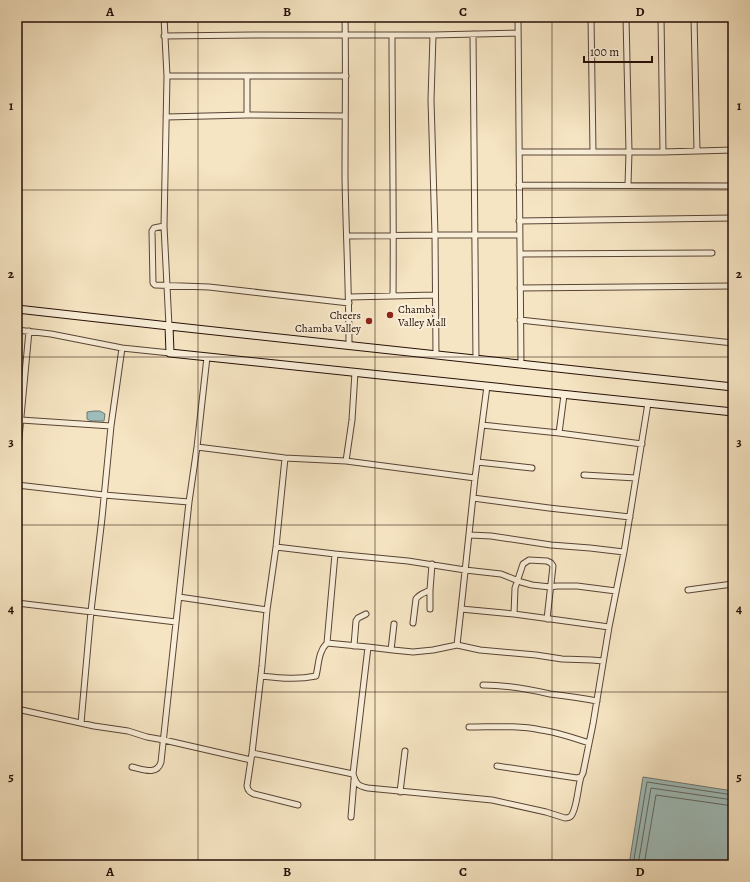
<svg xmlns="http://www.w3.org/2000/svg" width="750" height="882" font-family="Alegreya,serif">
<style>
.water{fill:#9ebdbb;stroke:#6e7773}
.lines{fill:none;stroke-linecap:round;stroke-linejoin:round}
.shore{stroke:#626661;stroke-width:1}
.minor-casing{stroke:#594436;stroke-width:7}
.secondary-casing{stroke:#250f07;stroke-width:9}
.minor{stroke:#f9eed8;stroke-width:5}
.secondary{stroke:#f9eed8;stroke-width:7}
.grid{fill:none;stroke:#250f07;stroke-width:1;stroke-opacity:0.55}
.poi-dot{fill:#8f2418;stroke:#f9eed8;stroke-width:1.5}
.labels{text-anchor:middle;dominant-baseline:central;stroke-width:4;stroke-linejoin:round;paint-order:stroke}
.poi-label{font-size:11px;fill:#250f07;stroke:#f9eed8;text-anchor:start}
.neatline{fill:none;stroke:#250f07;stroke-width:1.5}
.grid-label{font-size:13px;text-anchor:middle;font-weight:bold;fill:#250f07}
</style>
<rect width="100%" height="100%" fill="#f6e5c3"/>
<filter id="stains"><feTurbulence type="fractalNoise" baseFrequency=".005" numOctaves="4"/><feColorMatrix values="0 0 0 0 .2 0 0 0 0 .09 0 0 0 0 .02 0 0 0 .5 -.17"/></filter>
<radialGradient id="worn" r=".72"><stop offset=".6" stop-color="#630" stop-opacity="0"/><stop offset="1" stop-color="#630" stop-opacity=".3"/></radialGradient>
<path class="water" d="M94 411H100L105 414 104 421H91L87 419V412Z
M643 777 733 791V865H629Z"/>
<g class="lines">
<path class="shore" d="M633 865 647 782 733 795
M638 865 651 788 733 800
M644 865 656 795 733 806"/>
<defs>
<path id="minor" d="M164 17 167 76 164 226 169 326
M345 17C346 71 345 125 345 178 346 234 349 290 349 346
M518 17 521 364
M591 17 593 152
M626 17 629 152 628 185
M661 17 663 152
M694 17 697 151
M473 34C473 142 475 251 476 360
M392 35C392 122 394 209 393 296
M433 35 431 100 435 235 436 355
M164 36 253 35H433L518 33
M167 76H346
M247 115V76
M166 117 247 115 345 116
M519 152H663L733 150
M519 185 733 186
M519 221 733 218
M164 226 154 228 152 231 153 283 155 285 209 287 349 303
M347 236 435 235H520
M520 254 712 253
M520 288 733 286
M349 297 435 295
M520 320 733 343
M17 330 51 334 122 348 170 353
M21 420 111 426
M482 425 559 433 642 444
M559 433 564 395
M197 447 285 458 346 461 475 478
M285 458 276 547 267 610 262 666 252 753 247 786C248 791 250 792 254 794L298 805
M17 459 29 331
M346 461 352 420 355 372
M477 462 532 468
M584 475 636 478
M17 485 104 495 189 502
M473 498 549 508 630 517
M470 535 491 536 551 545 590 548 624 552
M276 547 335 554 408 561 465 570 501 574 521 582 532 585 550 587 557 586H577L616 591
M688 590 710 587 733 584
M179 597 267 610
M17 603 176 622
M430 609V590L432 564
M461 609 514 614 609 627
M514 614 515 588 523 564 529 560 547 561 551 563 553 566 547 619
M413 623 416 599C419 594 425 593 430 590
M327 643 368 647 353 774C356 784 358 786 368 788L492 800 546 812 565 818C567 818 569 818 571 816 577 809 578 786 581 777
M457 645 461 609 475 478 487 386
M354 646 356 621 358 618 366 614
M368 647 393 650 413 652 433 650 457 645 480 650 536 655 562 659 592 660 603 661
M391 650 394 624
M261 676C280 678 297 680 316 676 319 664 318 652 327 643L335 554
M483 685C506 685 528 689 550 694 566 696 581 698 597 701
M17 709 94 726 128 731 147 737 164 740 251 760
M81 723 91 611 102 518 111 426 122 348
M469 727C493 727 517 725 541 730 557 732 573 738 589 743
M252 753 353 774
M497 766 577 778 581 777 583 773 593 724 609 627 624 552 648 403
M132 767C142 769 157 776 161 762L189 502 197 447 207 357
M400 792 405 751
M351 817 354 780"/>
<path id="secondary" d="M17 309 169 326 733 387
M169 326 170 353 733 412"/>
</defs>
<use href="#minor" class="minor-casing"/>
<use href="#secondary" class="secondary-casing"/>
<use href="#minor" class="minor"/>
<use href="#secondary" class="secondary"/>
</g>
<path class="grid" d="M198 17V865M375 17V865M552 17V865M17 190H733M17 357H733M17 525H733M17 692H733"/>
<g class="poi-dot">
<circle cx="390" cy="315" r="4"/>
<circle cx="369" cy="321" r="4"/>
</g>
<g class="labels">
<g class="poi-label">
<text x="398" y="309">Chamba<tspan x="398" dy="13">Valley Mall</tspan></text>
<text x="361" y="315" text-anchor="end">Cheers<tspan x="361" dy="13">Chamba Valley</tspan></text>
</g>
</g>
<rect width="750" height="882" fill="none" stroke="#f6e5c3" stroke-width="44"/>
<path d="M584 56v6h68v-6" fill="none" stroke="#250f07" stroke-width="2"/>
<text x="590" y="56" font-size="12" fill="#250f07" stroke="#f9eed8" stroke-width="3" paint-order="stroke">100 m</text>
<rect x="22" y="22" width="706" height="838" class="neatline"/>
<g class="grid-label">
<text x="110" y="16">A</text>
<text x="287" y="16">B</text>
<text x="463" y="16">C</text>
<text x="640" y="16">D</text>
<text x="11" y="110">1</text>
<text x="739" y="110">1</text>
<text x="11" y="278">2</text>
<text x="739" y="278">2</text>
<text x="11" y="446">3</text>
<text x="739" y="446">3</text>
<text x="11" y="613">4</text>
<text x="739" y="613">4</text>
<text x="11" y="781">5</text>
<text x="739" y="781">5</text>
<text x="110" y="876">A</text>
<text x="287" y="876">B</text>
<text x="463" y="876">C</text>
<text x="640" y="876">D</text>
</g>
<rect width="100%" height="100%" filter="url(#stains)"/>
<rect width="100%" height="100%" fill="url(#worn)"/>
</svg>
